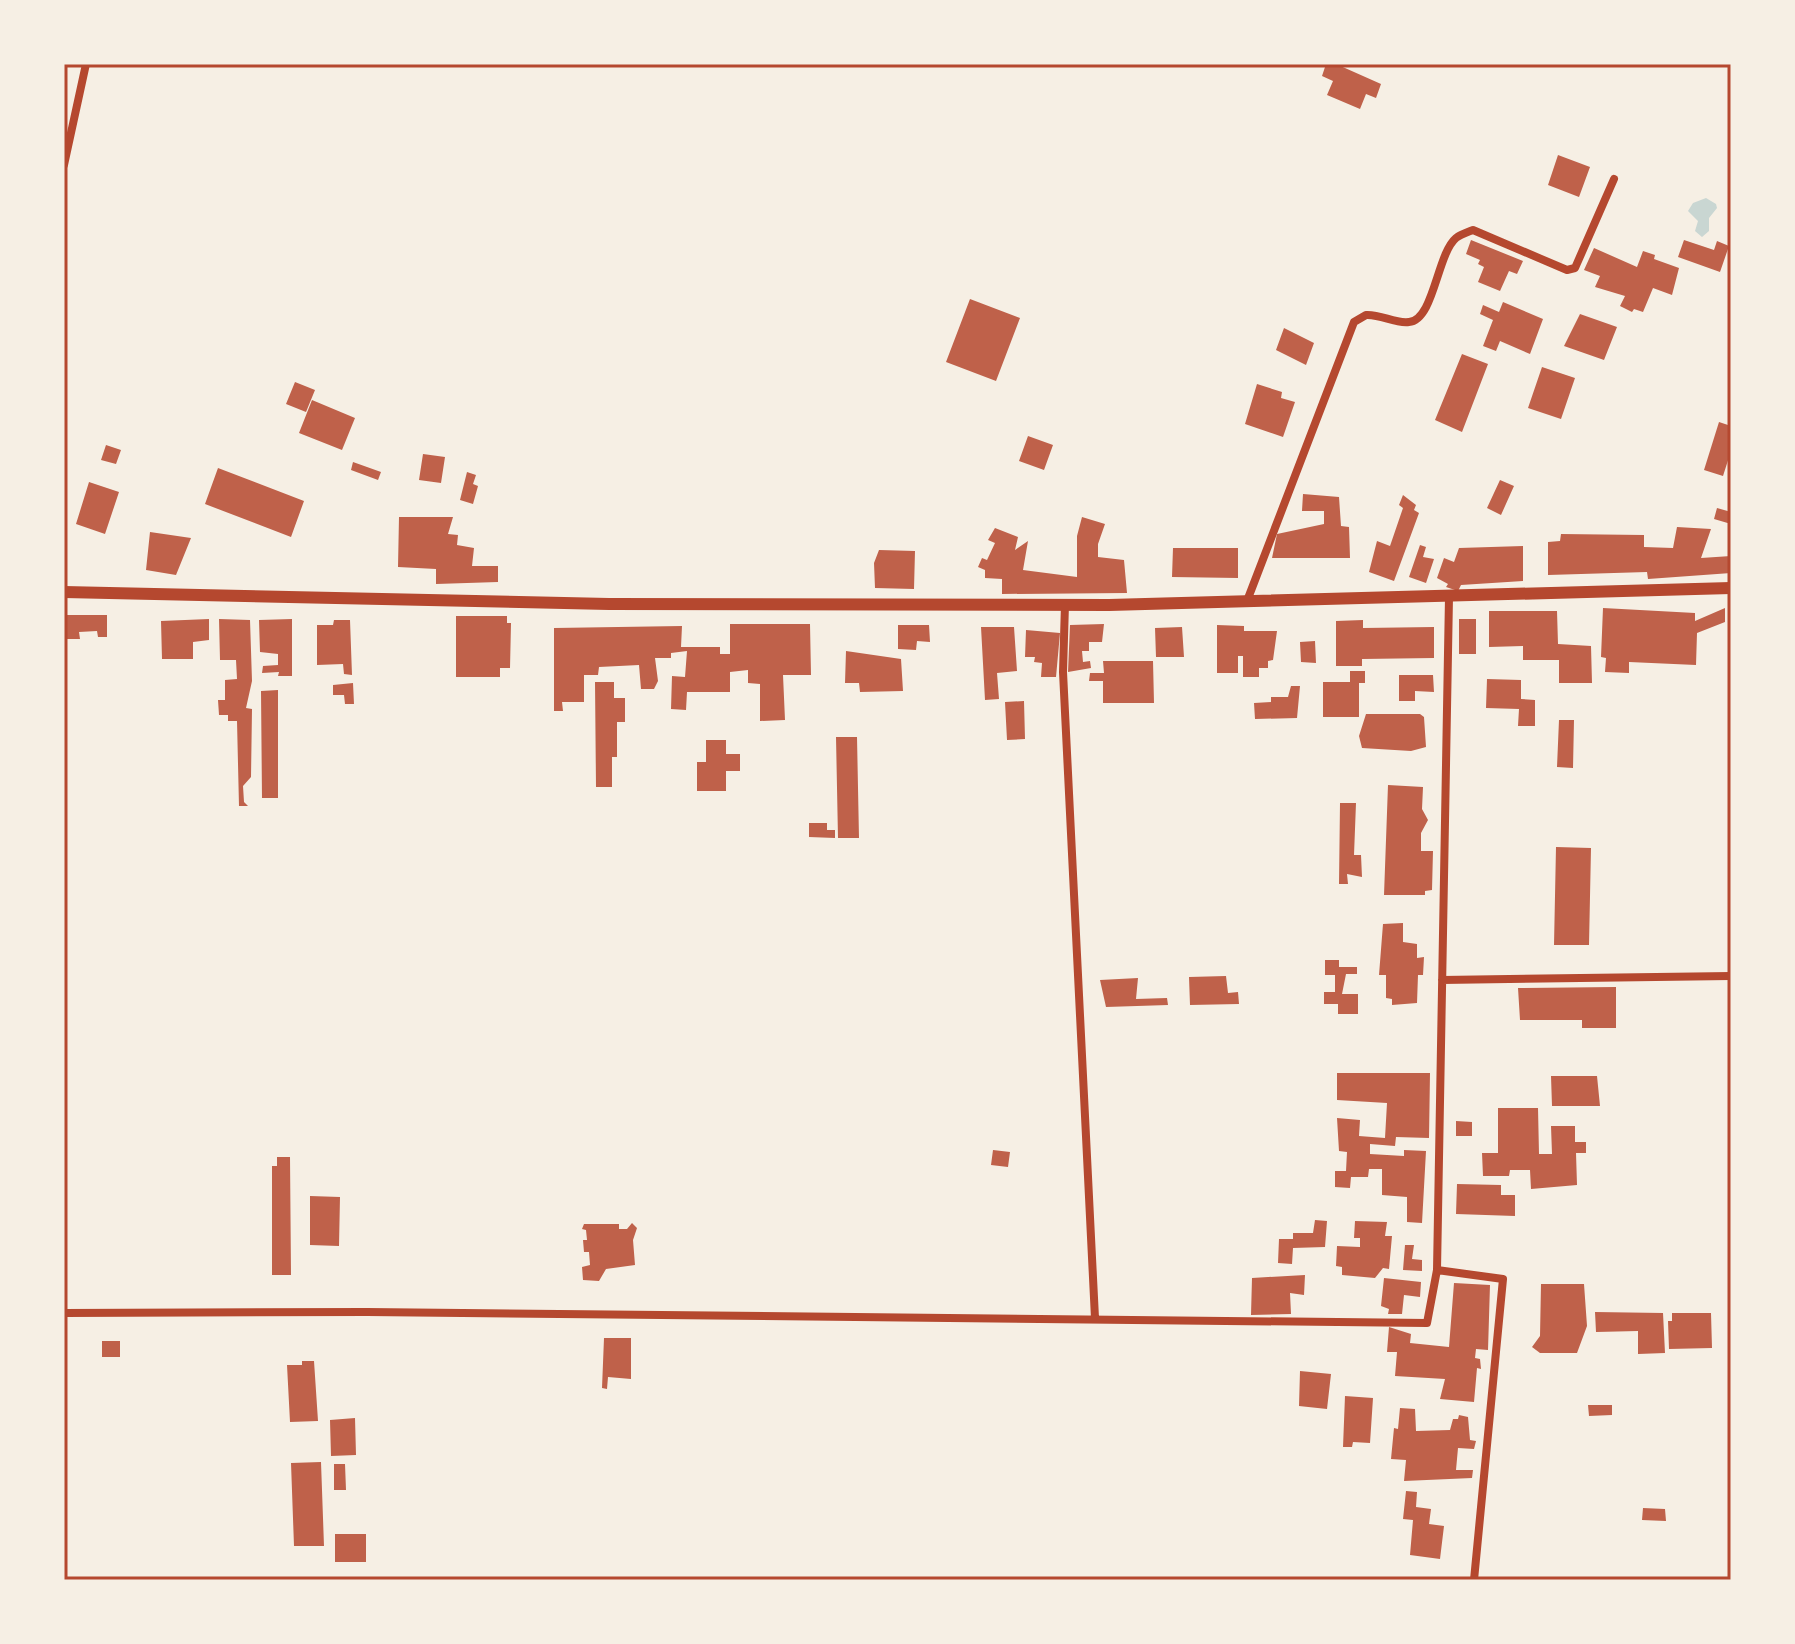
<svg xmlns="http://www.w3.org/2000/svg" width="1795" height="1644" font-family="'Asap Condensed',sans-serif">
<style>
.water{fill:#c9d6d2}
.building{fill:#bf614a}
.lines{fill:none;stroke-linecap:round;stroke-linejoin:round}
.minor{stroke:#b5482f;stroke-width:8}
.secondary{stroke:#b5482f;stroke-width:12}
.neatline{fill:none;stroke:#b5482f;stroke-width:3}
</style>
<rect width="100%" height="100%" fill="#f6efe4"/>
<path class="water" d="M1706 198 1716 204 1717 208 1709 218V231L1702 237 1695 231 1698 221 1688 211 1693 203Z"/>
<path class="building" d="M1326 64H1336L1381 84 1376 98 1366 94 1360 109 1327 95 1333 81 1322 76Z
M1558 155 1590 167 1579 197 1548 185Z
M1471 240 1523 261 1517 274 1509 271 1500 291 1478 282 1484 267 1478 264 1480 260 1466 254Z
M1684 240 1714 250 1717 241 1729 246 1720 272 1678 257Z
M1594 248 1637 267 1643 251 1655 255 1654 259 1679 268 1672 295 1653 288 1643 312 1634 309 1632 312 1620 306 1625 296 1595 287 1600 276 1584 270Z
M970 299 1020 318 996 381 946 362Z
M1503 302 1543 319 1530 354 1500 341 1496 351 1483 346 1493 320 1480 314 1483 305 1499 312Z
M1580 314 1617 327 1604 360 1564 346Z
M1284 328 1314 343 1306 365 1276 350Z
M1462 354 1488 364 1462 432 1435 420Z
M1542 367 1575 378 1561 419 1528 408Z
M295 382 315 390 306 412 286 404Z
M1257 384 1282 392 1281 398 1295 402 1283 437 1245 424Z
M312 400 355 418 342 450 299 433Z
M1719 422 1731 426V451L1723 476 1704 470Z
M1028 436 1053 445 1044 470 1019 461Z
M106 445 121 450 116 464 101 460Z
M423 454 445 457 441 483 419 480Z
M353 462 381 472 378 480 351 470Z
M218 468 304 501 291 537 205 504Z
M467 472 476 475 473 484 478 486 473 504 460 500Z
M1500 480 1514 486 1501 515 1487 508Z
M89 482 119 492 105 534 76 524Z
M1303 494 1339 497 1341 526 1349 527 1350 558H1272L1277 534 1324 524V511H1302Z
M1403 495 1416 505 1414 510 1419 513 1394 581 1369 572 1377 541 1390 546 1403 508 1399 505Z
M1717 508 1731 512V524L1714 519Z
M399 517H453L448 534 458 535 457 545 474 548 472 566H498V582L436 584V569L398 567Z
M1082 517 1105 524 1098 544V557L1124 560 1127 593 1002 594V579L985 578V570L978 567 982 558 987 560 995 543 988 540 995 528 1018 537 1015 550 1028 541 1023 570 1077 577V536Z
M1677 527 1711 529 1701 558 1731 556V573L1648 579 1647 572 1548 575V542L1560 541 1561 534 1644 535V547L1673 548Z
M150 532 191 538 176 575 146 570Z
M1420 545 1426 547 1423 557 1434 559 1426 583 1409 577Z
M1523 546V581L1461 585 1458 591 1446 587 1448 584 1437 578 1444 558 1454 562 1459 548Z
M1173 548H1238V578L1172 577Z
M879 550 915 551 914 589 875 588 874 563Z
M1603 608 1695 613V621L1725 608V622L1697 633 1696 665 1629 662V673L1605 672 1606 658 1601 657Z
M1489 611H1557L1558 644 1591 646 1592 683H1559V660H1523V646L1489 647Z
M65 615H107V637H98L97 631 79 632 80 639H66Z
M456 616H507V623H511L510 668H500V677H456Z
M209 619V640L193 642V659H162L161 621Z
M219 619 250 620 252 681 246 708 252 709 251 777 243 786 244 802 248 806H239L237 721H228V715H219L218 700H225V680L237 679 236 660H220Z
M292 619V676H278L279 672 262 673 263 666 278 665V654L260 652 259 620Z
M1459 619H1476V654H1459Z
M334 620H350L352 675 344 674 343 664 317 665V625H333Z
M1363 620V628L1434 627V658L1362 659V666H1336V621Z
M730 624H810L811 675H783L785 720 760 721V684L748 683V670L730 672V692H687L686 710 671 709 672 676 685 677 687 651 671 653V658H655L658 681 654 689H641L639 665 599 667 598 675H584V702H562L563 711H554V628L682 626 681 647H720V654H730Z
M1104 624 1102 642H1089V651H1082L1083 662 1090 661 1091 668 1068 672 1070 625Z
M898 625H929L930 642 917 641 916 650 898 649Z
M1217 625 1244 626V631H1277L1273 660 1268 661V668H1259V677H1243V656H1238V673H1217Z
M981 627H1014L1017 671 997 673 999 699 985 700Z
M1182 627 1184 657H1156L1155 628Z
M1026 630 1060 633 1056 677H1041L1042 663 1034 662 1035 657H1025Z
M1315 641 1316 663 1301 662 1300 642Z
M846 651 901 659 903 691 860 692 859 683H845Z
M1103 661H1153L1154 703H1103V681H1089L1090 673H1104Z
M1350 671H1365V683H1359V717H1323V682H1350Z
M1399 675H1433L1434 692 1415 691V701H1399Z
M1487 679 1521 680V699L1535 700V726H1518L1519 709 1486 708Z
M595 682H614V698H625V722H617V757H612V787H596Z
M353 683 354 704H345L344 695H333V685Z
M1291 686H1300L1297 718 1255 719 1254 703 1271 702V697H1288Z
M278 690V798H262L261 691Z
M1024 701 1025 739 1007 740 1005 702Z
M1366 714H1420L1424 717 1426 747 1411 751 1362 748 1359 736Z
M1559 720H1574L1573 768 1557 767Z
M836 737H857L859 838H838Z
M706 740H726V754H740V771H726V791H697V762H706Z
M1388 785 1423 787 1422 809 1428 820 1421 833V851H1433L1432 890 1425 891V895H1384Z
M1340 803H1356L1354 855H1361L1362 877 1347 874 1348 884H1339Z
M809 823H827V830H835V838L809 837Z
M1556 847 1591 848 1589 945H1554Z
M1403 923V942L1417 944V958L1424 957 1423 975H1418L1417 1003 1392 1005V999L1386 998V975H1379L1383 924Z
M1325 960H1339V967H1357V974H1346L1342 994H1358V1014H1338V1004H1324V992H1335V975H1325Z
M1226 976 1228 993 1238 992 1239 1004 1190 1005 1189 977Z
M1138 978 1136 999 1167 998 1168 1005 1106 1007 1100 980Z
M1616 987V1028H1582V1020H1520L1518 988Z
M1337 1073H1430L1429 1138 1396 1137 1395 1146 1370 1144V1154L1404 1156V1150L1426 1151 1422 1223 1407 1222V1197L1382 1195V1169H1369L1368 1177H1351L1350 1188 1335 1187V1171H1346L1347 1152 1339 1151 1337 1118 1360 1120 1359 1136 1385 1138 1387 1103 1337 1100Z
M1551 1076H1597L1600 1106H1552Z
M1498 1108H1538L1539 1154H1552L1551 1126H1575V1142H1586V1153H1576L1577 1185 1531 1189 1530 1170H1510L1509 1176H1483L1482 1153H1498Z
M1456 1121 1472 1122V1136H1456Z
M993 1150 1010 1152 1008 1167 991 1165Z
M277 1157H290L291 1275H272V1166H277Z
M1457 1184 1501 1185V1195H1515V1216L1456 1214Z
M310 1196 340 1197 339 1246 310 1245Z
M1315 1220 1327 1221 1325 1247 1293 1248 1292 1264 1278 1263 1279 1239H1293V1233H1313Z
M1355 1221 1387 1222 1385 1236H1392L1389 1269 1383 1268 1375 1278 1342 1275V1267L1336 1266 1337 1246 1360 1247V1238H1354Z
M632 1223 637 1228 633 1240 635 1265 606 1269 599 1281 583 1280 582 1267 590 1265 589 1252H584L583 1240H587L586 1230 582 1229 584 1224H619V1229H627Z
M1405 1245H1414L1412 1259 1422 1260V1271L1403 1270Z
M1305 1275 1304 1295 1290 1293 1291 1314 1251 1315 1252 1278Z
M1384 1278 1421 1282 1420 1297 1404 1295 1402 1314H1388L1389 1309 1381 1306Z
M1454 1283 1490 1285 1488 1350 1476 1349 1475 1358 1480 1359 1481 1369 1477 1368 1474 1402 1440 1399 1445 1379 1395 1376 1397 1352H1387L1389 1327 1411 1334 1410 1343 1449 1347Z
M1541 1284H1584L1587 1326 1577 1353H1540L1532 1347 1540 1336Z
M1595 1312 1663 1313 1665 1353 1638 1354V1331L1596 1332Z
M1672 1313H1711L1712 1348 1669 1349 1668 1321H1672Z
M604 1338H631V1379L608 1377 607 1389 602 1388Z
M102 1341H120V1357H102Z
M302 1361H314L318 1421 290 1422 287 1365H302Z
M1300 1371 1331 1374 1327 1409 1299 1406Z
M1345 1396 1373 1398 1370 1443 1353 1442 1352 1447H1343Z
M1588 1405H1612V1415L1589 1416Z
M1400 1408 1415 1409 1416 1431 1450 1430 1453 1419H1458L1459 1415 1468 1417 1470 1440 1476 1441 1474 1449 1458 1448 1456 1470H1473L1472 1478 1404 1481 1406 1460 1391 1459 1394 1428 1398 1429Z
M355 1418 356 1455 331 1456 330 1420Z
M321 1462 324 1546H294L291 1463Z
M334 1464H345L346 1490H334Z
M1406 1491 1417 1492 1416 1507 1431 1509 1429 1524 1444 1526 1440 1559 1410 1555 1413 1520 1403 1519Z
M1643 1508 1665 1509 1666 1521 1642 1520Z
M335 1534H366V1562H335Z"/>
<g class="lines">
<path class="minor" d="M64 165 86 64
M1449 597 1437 1270 1503 1279 1474 1580
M1247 601 1354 322 1366 315C1381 314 1395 324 1409 322 1434 320 1437 254 1456 238 1461 234 1468 232 1473 230L1567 270 1575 268 1614 179
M1065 604 1063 672 1095 1318
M1442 980 1731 976
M64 1313 367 1312 1427 1323 1437 1270"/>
<path class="secondary" d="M64 592 609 604 1109 605 1731 588"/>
</g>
<rect width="1795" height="1644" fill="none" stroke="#f6efe4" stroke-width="132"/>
<rect x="66" y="66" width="1663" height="1512" class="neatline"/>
</svg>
